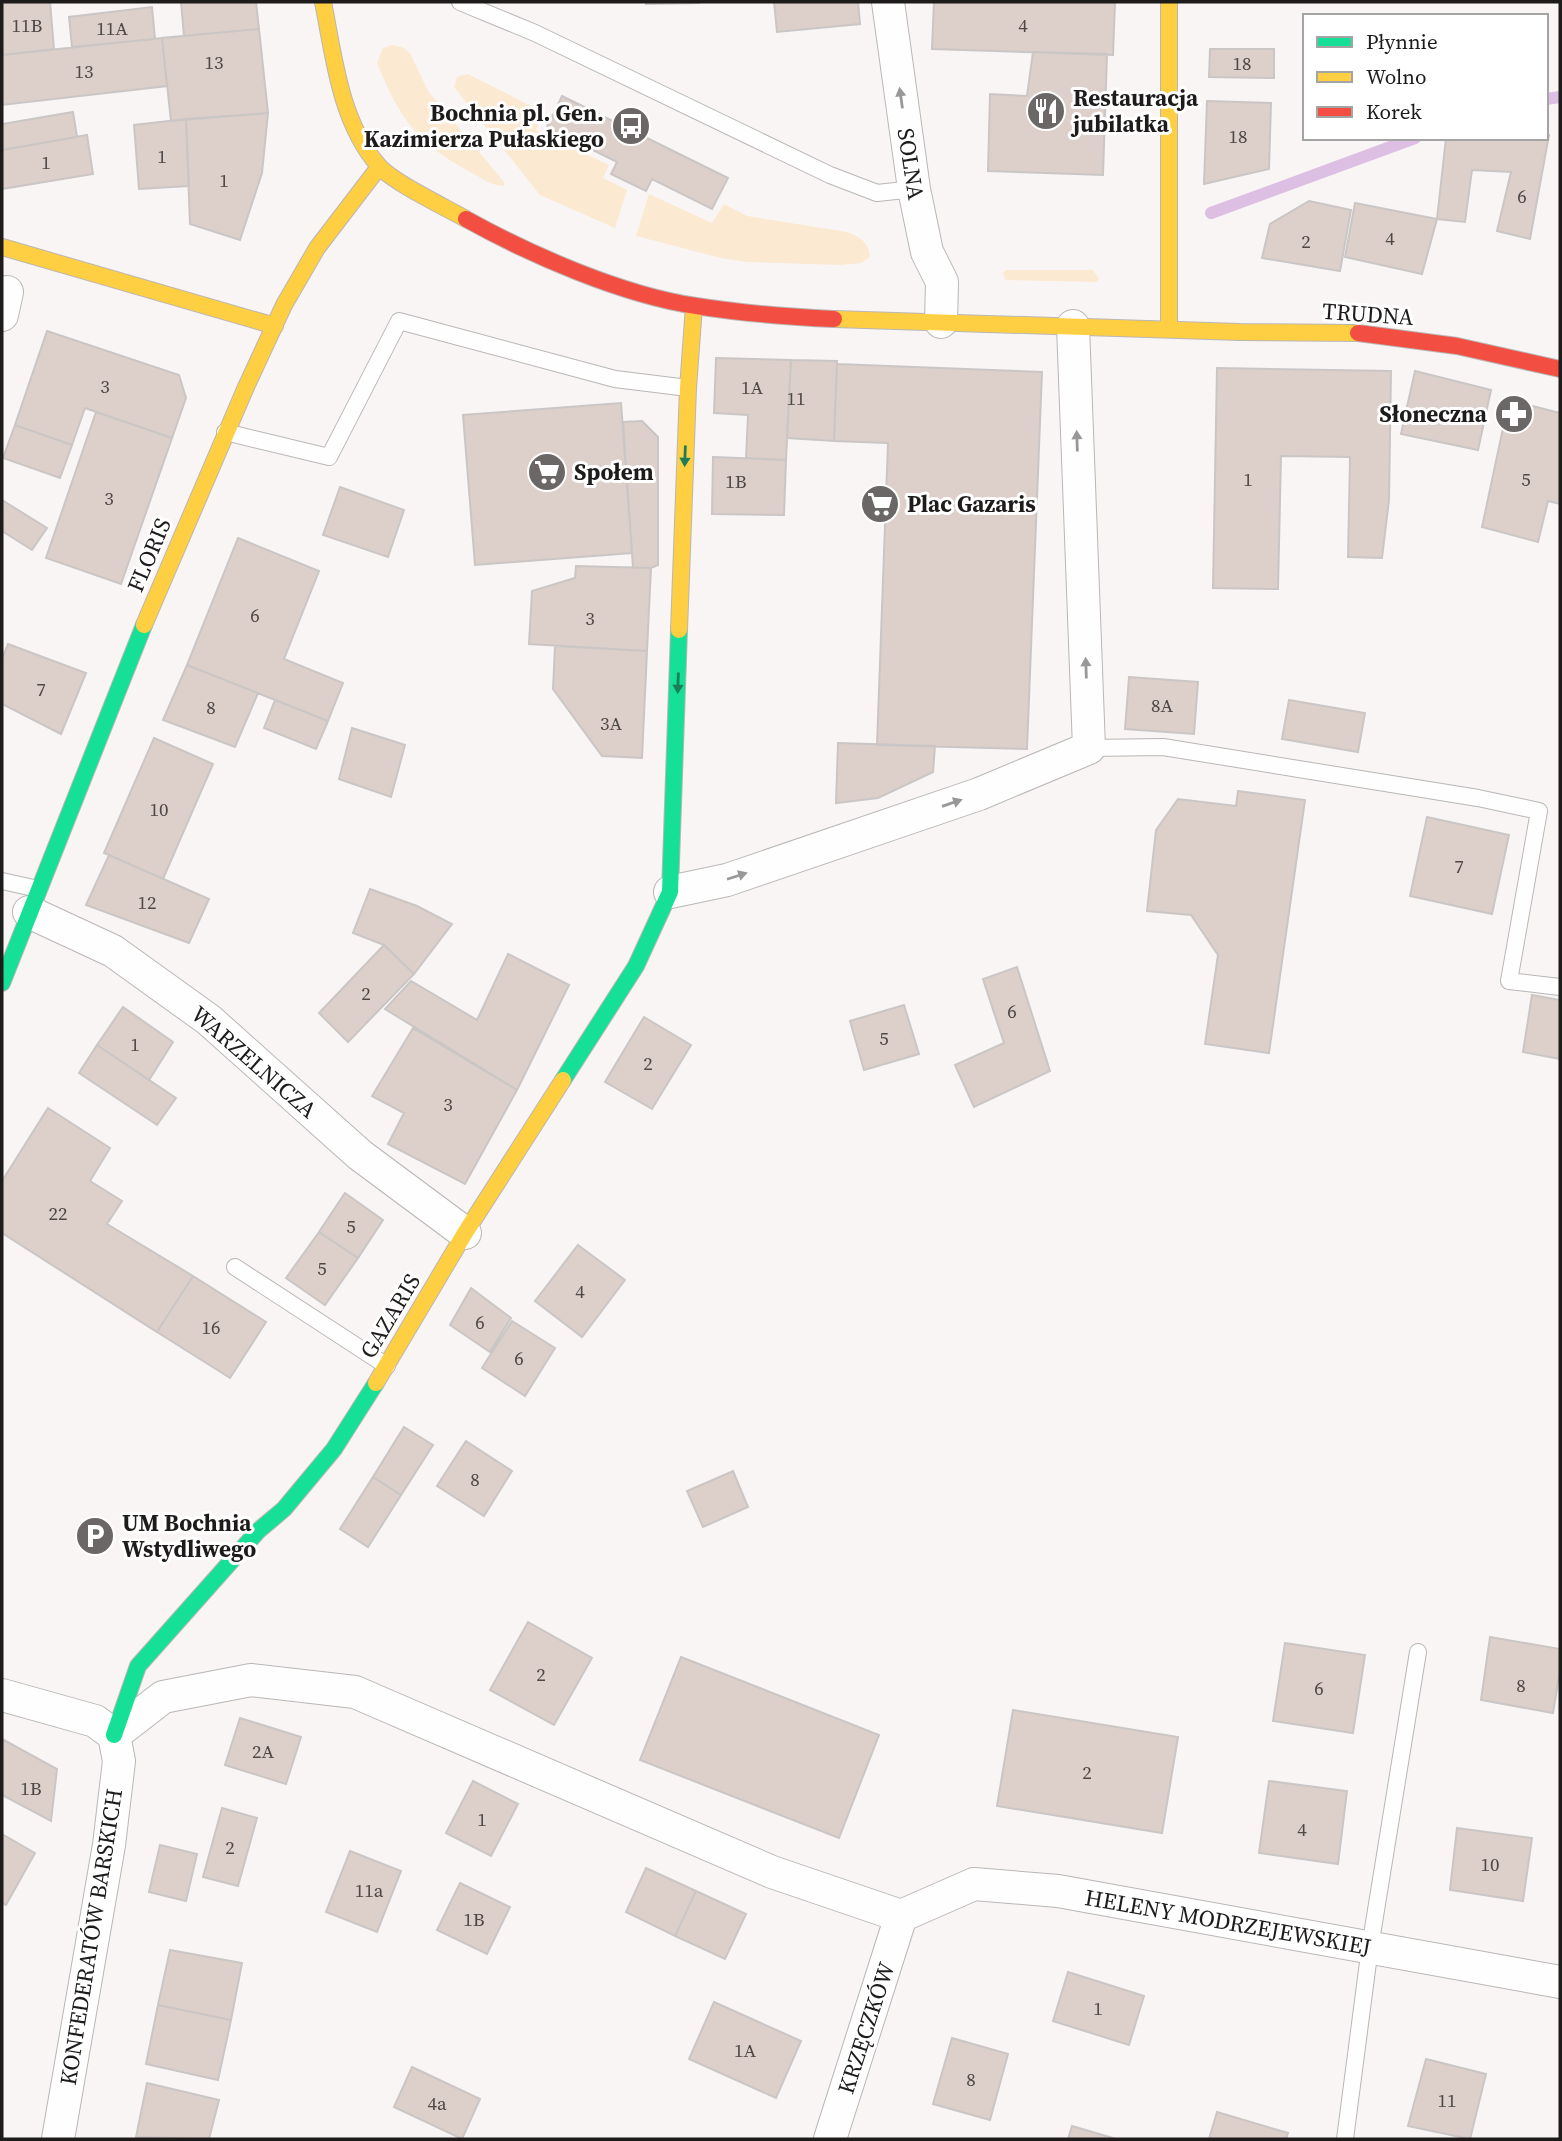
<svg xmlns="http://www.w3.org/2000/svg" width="1562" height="2141" font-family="'Source Serif 4',serif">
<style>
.green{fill:#fbe9d1}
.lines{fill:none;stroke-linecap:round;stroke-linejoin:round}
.stream{stroke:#dcbfe2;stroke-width:12}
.building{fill:#ddcfc9;stroke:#cac6c5;stroke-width:2}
.lane-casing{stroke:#bab6b6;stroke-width:18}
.street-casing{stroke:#bab6b6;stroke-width:34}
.fast-casing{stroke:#bab6b6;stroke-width:18}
.slow-casing{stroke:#bab6b6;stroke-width:18}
.jam-casing{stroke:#bab6b6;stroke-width:18}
.lane{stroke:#fefefe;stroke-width:16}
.street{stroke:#fefefe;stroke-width:32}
.fast{stroke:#16e098;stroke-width:16}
.slow{stroke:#ffcf43;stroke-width:16}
.jam{stroke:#f24e42;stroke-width:16}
.oneway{fill:#999898}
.oneway2{fill:#1a7e5a}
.labels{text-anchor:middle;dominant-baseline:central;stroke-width:6;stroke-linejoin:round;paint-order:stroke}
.number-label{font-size:19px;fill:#4e4846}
.poi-label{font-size:23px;font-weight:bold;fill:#1e1b1b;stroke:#fff;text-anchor:start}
.street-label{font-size:23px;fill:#1e1b1b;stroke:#fff}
</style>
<rect width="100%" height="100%" fill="#faf5f5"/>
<path class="green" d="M392 45 402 47 410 53 428 91 504 182V186C492 186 480 177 470 172 417 143 399 118 377 63L383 48Z
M468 74 543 112 536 130 609 165 603 178 627 190 615 228 540 195 454 87 457 77Z
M649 194 712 223 724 204 747 216 847 232C860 237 868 241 870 257L861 263 840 265 746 262 721 258 636 236Z
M1006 270H1093L1099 279 1097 282 1007 280 1005 279 1003 273Z"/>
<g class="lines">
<path class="stream" d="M1546 99 1560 97
M1211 213 1415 138"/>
</g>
<path class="building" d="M2 2H50L54 49 2 55Z
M181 2H256L259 29 184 36Z
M646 2H699V3L646 4Z
M774 2H858L860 24 777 32Z
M934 2H1115L1113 55 932 49Z
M152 7 155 39 72 47 69 17Z
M259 29 268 113 171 121 162 38Z
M162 38 167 86 2 105V55Z
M1210 49H1274V78L1209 77Z
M1033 52 1107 54 1103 175 988 171 990 94 1027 96Z
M562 96 728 178 712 209 652 179 646 191 611 174 617 162 547 127Z
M1207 101 1271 103 1269 169 1204 184Z
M73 112 77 137 2 150V124Z
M268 113 262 173 240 240 190 224 186 119Z
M186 119 189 186 139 189 134 125Z
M87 135 93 174 2 189V150Z
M1546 135H1549L1530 239 1497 231 1511 172 1472 170 1465 222 1437 219 1446 138H1546Z
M1309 201 1351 210 1340 271 1262 258 1270 224Z
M1355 203 1437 219 1422 274 1345 257Z
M47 331 179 375 186 398 172 438 85 408 72 445 15 425Z
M716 358 791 360 786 460 746 458 748 415 714 413Z
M791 360 837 361 834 441 787 438Z
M837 364 1042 372 1027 749 877 745 888 443 834 441Z
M1217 368 1391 371 1389 500 1382 558 1348 557 1350 457 1281 456 1278 589 1213 588Z
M1415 371 1491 390 1478 450 1401 434Z
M1509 400 1560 413V504L1548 501 1538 542 1482 527Z
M621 403 632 553 475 565 463 415Z
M96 412 172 438 121 584 46 558Z
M642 421 658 437V565L651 568H633L623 422Z
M15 425 72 445 60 478 3 458Z
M713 457 786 460 784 515 712 514Z
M340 487 404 510 388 557 323 535Z
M2 500 47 528 32 550 2 531Z
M238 538 319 571 284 659 343 683 328 721 187 665Z
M576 566 651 568 647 651 529 644 532 591 575 578Z
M8 644 86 673 61 734 2 704V659Z
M555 646 647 651 642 758 602 756 553 689Z
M187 665 258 693 235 747 163 720Z
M1129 677 1198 682 1194 734 1125 729Z
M275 700 328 721 316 749 264 728Z
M1289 700 1365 713 1358 752 1282 739Z
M352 728 405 745 391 797 339 779Z
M154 738 213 764 163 879 104 853Z
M838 743 935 746 933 772 878 798 836 803Z
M1238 791 1305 800 1269 1053 1205 1044 1218 955 1191 915 1147 911 1156 830 1178 799 1236 806Z
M1427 817 1509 835 1492 914 1410 896Z
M109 855 209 899 189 943 86 905Z
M370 889 417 906 452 924 414 974 384 945 353 933Z
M384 945 414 974 348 1042 319 1013Z
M508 954 569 985 517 1090 385 1009 411 981 477 1020Z
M1017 967 1050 1071 974 1107 955 1065 1004 1043 983 979Z
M1532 995 1560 1000V1059L1523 1052Z
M904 1005 919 1054 864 1070 850 1021Z
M123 1007 173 1042 149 1080 97 1045Z
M644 1017 691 1045 652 1109 605 1082Z
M413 1028 517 1090 465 1184 388 1144 404 1113 372 1096Z
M97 1045 176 1098 157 1125 79 1073Z
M48 1108 110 1148 90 1181 122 1201 107 1224 193 1276 157 1332 2 1233V1181Z
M345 1193 383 1220 358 1258 319 1232Z
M319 1232 358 1258 325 1305 286 1278Z
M578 1245 625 1280 582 1337 535 1301Z
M193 1276 266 1322 230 1378 157 1332Z
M471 1288 511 1318 490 1352 450 1325Z
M512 1321 555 1348 525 1396 482 1368Z
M404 1427 433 1445 401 1495 373 1477Z
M466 1441 512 1471 484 1516 437 1486Z
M733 1471 748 1507 703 1527 687 1491Z
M373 1477 401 1495 368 1547 340 1529Z
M528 1622 592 1658 554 1725 490 1690Z
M1490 1637 1560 1649V1670L1553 1713 1481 1700Z
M1285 1643 1365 1655 1353 1733 1273 1721Z
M681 1657 879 1735 839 1838 640 1760Z
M1013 1710 1178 1737 1162 1833 997 1806Z
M240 1718 301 1737 286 1784 225 1765Z
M2 1739 57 1769 51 1821 2 1795Z
M473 1781 518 1804 491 1856 446 1833Z
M1269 1781 1347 1791 1338 1864 1259 1853Z
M222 1808 257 1818 238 1886 203 1877Z
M1457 1828 1532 1838 1523 1901 1450 1890Z
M2 1834 35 1853 6 1905 2 1903Z
M160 1845 197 1854 186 1901 149 1892Z
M350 1851 401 1871 377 1932 326 1912Z
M646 1868 696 1891 675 1936 626 1912Z
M460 1883 510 1907 487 1954 437 1930Z
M696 1891 746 1914 725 1959 675 1936Z
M170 1950 242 1963 231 2020 158 2005Z
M1068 1972 1144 1996 1129 2045 1053 2021Z
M714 2002 801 2041 776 2098 689 2059Z
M158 2005 231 2020 218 2080 146 2064Z
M952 2038 1008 2054 990 2120 933 2104Z
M1426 2059 1486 2074 1470 2139 1408 2126Z
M412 2067 480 2099 462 2139 394 2107Z
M147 2083 219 2100 209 2139 136 2137Z
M1217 2112 1288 2133 1286 2139H1209Z
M1072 2126 1113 2138 1112 2139H1068Z"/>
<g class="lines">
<defs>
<path id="lane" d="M460 2 535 33 830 175 877 193 914 189
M225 432 329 457 399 321 615 379 688 388
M1089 748 1163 747 1478 798 1539 811 1509 981 1560 987
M2 881 38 889
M235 1267 387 1366
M1345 2139 1370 1947 1418 1652"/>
<path id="street" d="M888 2 914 189 927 252 942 282 941 322
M2 315 7 292
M670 892 727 880 979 794 1089 748 1073 326
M29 912 113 951 209 1020 360 1155 465 1233
M2 1695 95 1721 114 1735
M114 1735 163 1697 251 1680 355 1692 772 1872 901 1916
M901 1916 974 1884 1058 1891 1560 1982
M58 2139 109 1845 119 1761 114 1735
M830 2139 901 1916"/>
<path id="fast" d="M2 983 144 625
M563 1080 636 966 670 892 679 630
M114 1735 138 1666 258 1531 284 1509 334 1449 376 1383"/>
<path id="slow" d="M323 2C334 57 340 121 378 165 392 182 445 207 466 219
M1169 2V329
M2 247 275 326
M834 319 1240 332 1358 333
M144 625 246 387 284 305 317 248 379 167
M679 630 688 388 694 306
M376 1383 465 1233 563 1080"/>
<path id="jam" d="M466 219C531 255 622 295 696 306 741 313 789 317 834 319
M1358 333 1457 346 1560 369"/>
</defs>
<use href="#lane" class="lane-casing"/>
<use href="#street" class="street-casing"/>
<use href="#fast" class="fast-casing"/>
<use href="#slow" class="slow-casing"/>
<use href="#jam" class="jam-casing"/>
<use href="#lane" class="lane"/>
<use href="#street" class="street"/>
<use href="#fast" class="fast"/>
<use href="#slow" class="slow"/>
<use href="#jam" class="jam"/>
</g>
<defs><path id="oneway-solid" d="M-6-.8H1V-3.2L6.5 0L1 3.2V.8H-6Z" transform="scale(1.75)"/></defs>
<g class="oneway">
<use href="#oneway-solid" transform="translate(901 98) rotate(-98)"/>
<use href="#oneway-solid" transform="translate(1077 441) rotate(-92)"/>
<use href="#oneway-solid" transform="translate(1086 668) rotate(-92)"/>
<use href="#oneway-solid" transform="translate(952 803) rotate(-19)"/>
<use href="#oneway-solid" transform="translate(737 876) rotate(-18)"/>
</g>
<g class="oneway2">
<use href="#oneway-solid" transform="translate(685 456) rotate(92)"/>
<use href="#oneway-solid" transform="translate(678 683) rotate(92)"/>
</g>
<defs>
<symbol id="restaurant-disc" viewBox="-11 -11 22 22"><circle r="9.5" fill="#6b6767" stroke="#fff"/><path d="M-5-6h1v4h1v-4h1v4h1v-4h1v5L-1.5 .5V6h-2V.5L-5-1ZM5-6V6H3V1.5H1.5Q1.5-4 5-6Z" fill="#fff"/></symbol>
<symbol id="bus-disc" viewBox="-11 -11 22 22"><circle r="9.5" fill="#6b6767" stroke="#fff"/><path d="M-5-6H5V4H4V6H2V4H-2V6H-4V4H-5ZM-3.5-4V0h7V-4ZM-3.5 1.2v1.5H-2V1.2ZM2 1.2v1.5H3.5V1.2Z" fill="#fff"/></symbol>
<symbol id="pharmacy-disc" viewBox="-11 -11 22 22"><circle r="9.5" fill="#6b6767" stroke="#fff"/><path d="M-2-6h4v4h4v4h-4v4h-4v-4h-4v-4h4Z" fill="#fff"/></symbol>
<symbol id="supermarket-disc" viewBox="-11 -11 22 22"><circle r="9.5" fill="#6b6767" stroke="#fff"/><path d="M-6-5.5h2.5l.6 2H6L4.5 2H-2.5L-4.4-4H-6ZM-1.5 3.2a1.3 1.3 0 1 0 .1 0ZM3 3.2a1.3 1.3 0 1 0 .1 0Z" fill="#fff"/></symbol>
<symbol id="parking-disc" viewBox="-11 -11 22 22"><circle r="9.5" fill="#6b6767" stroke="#fff"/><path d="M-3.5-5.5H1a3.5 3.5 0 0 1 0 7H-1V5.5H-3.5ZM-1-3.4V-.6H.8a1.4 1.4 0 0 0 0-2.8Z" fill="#fff"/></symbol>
</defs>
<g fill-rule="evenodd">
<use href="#restaurant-disc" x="1024" y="89" width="44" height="44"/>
<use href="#bus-disc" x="609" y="104" width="44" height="44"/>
<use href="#pharmacy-disc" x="1492" y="392" width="44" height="44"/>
<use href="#supermarket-disc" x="525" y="450" width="44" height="44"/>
<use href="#supermarket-disc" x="858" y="482" width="44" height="44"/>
<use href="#parking-disc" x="73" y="1514" width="44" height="44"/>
</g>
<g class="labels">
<g class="number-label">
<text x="27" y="25">11B</text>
<text x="1023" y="25">4</text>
<text x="112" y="28">11A</text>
<text x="214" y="62">13</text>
<text x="1242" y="63">18</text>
<text x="84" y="71">13</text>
<text x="1238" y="136">18</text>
<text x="162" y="156">1</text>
<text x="46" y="162">1</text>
<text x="224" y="180">1</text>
<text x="1522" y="196">6</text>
<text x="1390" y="238">4</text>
<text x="1306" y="241">2</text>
<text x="105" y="386">3</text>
<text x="752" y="387">1A</text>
<text x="796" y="398">11</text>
<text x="1248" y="479">1</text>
<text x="1526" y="479">5</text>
<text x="736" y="481">1B</text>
<text x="109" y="498">3</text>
<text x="255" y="615">6</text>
<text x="590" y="618">3</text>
<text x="41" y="689">7</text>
<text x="1162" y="705">8A</text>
<text x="211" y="707">8</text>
<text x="611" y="723">3A</text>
<text x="159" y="809">10</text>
<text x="1459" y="866">7</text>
<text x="147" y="902">12</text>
<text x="366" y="993">2</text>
<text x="1012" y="1011">6</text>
<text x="884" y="1038">5</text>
<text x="135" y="1044">1</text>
<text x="648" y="1063">2</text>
<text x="448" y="1104">3</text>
<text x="58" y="1213">22</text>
<text x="351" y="1226">5</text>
<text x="322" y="1268">5</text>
<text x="580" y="1291">4</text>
<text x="480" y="1322">6</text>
<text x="211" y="1327">16</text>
<text x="519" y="1358">6</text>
<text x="475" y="1479">8</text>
<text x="541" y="1674">2</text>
<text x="1521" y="1685">8</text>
<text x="1319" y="1688">6</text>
<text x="263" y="1751">2A</text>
<text x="1087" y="1772">2</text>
<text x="31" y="1788">1B</text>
<text x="482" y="1819">1</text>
<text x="1302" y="1829">4</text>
<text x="230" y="1847">2</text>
<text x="1490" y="1864">10</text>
<text x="369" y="1890">11a</text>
<text x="474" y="1919">1B</text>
<text x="1098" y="2008">1</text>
<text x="745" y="2050">1A</text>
<text x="971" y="2079">8</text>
<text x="1447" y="2100">11</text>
<text x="437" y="2103">4a</text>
</g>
<g class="poi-label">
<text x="1073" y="98">Restauracja<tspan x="1073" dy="26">jubilatka</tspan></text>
<text x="604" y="113" text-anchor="end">Bochnia pl. Gen.<tspan x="604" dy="26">Kazimierza Pułaskiego</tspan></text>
<text x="1487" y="414" text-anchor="end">Słoneczna</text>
<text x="574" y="472">Społem</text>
<text x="907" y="504">Plac Gazaris</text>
<text x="122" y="1523">UM Bochnia<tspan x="122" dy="26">Wstydliwego</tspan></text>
</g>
<g class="street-label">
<text transform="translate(911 164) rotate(81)">SOLNA</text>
<text transform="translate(1368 314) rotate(4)">TRUDNA</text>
<text transform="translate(149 555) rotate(-67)">FLORIS</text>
<text transform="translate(254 1062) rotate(41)">WARZELNICZA</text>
<text transform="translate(390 1316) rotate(-59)">GAZARIS</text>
<text transform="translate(1228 1922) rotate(10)">HELENY MODRZEJEWSKIEJ</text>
<text transform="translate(91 1937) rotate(-81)">KONFEDERATÓW BARSKICH</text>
<text transform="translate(866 2028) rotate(-72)">KRZĘCZKÓW</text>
</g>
</g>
<rect width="1562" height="2141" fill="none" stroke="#1e1b1b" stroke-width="7"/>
<rect x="1303" y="14" width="245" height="126" fill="#ffffff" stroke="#a5a4a4" stroke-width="2"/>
<rect x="1317" y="37" width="35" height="10" fill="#16e098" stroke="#a5a4a4" stroke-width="2"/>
<text x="1366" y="49" font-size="21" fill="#1e1b1b">Płynnie</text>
<rect x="1317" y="72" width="35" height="10" fill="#ffcf43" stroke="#a5a4a4" stroke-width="2"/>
<text x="1366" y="84" font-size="21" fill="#1e1b1b">Wolno</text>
<rect x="1317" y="107" width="35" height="10" fill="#f24e42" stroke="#a5a4a4" stroke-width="2"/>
<text x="1366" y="119" font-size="21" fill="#1e1b1b">Korek</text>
</svg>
